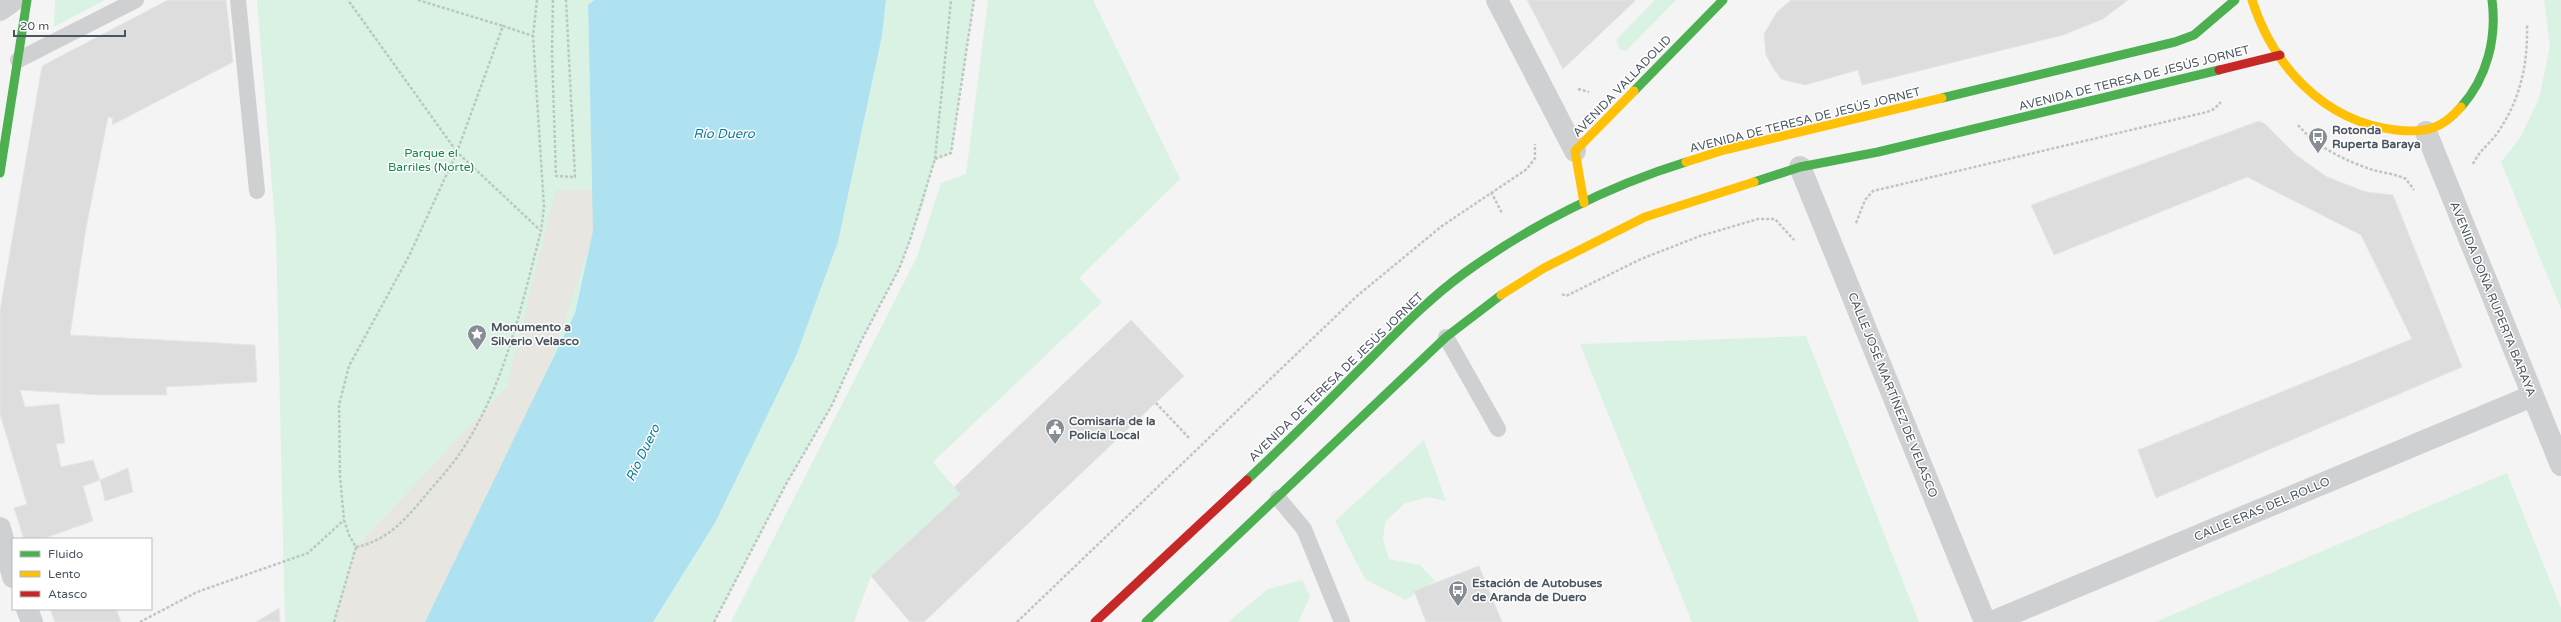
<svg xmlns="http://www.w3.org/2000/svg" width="2561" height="622" font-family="'Varela Round',sans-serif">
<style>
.green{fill:#d9f2e3}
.sand{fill:#e7e6e1}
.water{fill:#aee2f0}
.building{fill:#ddddde;stroke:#e5e6e7}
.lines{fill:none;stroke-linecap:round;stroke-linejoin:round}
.path{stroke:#bcc7c4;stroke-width:2.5;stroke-dasharray:3 2;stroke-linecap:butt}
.lane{stroke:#ced0d2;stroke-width:16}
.street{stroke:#ced0d2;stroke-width:22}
.fast{stroke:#4caf50;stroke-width:9}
.slow{stroke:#ffc107;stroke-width:9}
.jam{stroke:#c62828;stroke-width:9}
.labels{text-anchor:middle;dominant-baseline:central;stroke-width:3;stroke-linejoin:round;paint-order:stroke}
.street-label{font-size:12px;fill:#4a5661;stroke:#fff}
.poi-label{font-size:12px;font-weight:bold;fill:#4a5661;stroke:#fff;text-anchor:start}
.park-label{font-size:12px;fill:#17864f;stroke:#fff}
.water-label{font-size:13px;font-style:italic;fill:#0c7c9b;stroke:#fff}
</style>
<rect width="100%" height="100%" fill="#f4f4f4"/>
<path class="green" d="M55 0H105L54 27Z
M257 0H594L588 5 593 231 575 313 425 622H285L276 235Z
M886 0H974L951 153 935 159 922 208 899 269 860 343 832 405 785 486 714 622H653L715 523 796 356 838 242 882 36Z
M988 0H1093L1180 179 1079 278 1102 302 933 462 960 494 871 576 854 622H731L917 257 941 183 966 174Z
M1655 0H1676L1626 51 1620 49 1616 40Z
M2544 0H2561V309L2501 162 2520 138 2539 98 2550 47Z
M1806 336 1919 622H1692L1580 344Z
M1424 440 1446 501 1427 497 1404 504 1385 522 1383 539 1389 559 1420 565 1435 581 1405 600 1365 579 1335 521Z
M2507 473 2561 608V622H2155Z
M1302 580 1310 597 1298 622H1228L1268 589Z"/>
<path class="sand" d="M609 189 548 370 425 622H334L356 547 507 387 556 190Z"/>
<path class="water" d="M594 0H886L882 36 838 242 796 356 715 523 653 622H425L575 313 593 231 588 5Z"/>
<path class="building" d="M168 0H226L233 62 112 125 113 118 108 117 86 228 70 335 255 345 257 382 166 387 167 395H101L20 390 25 407 59 404 65 443 56 444 61 467 93 460 100 480 83 486 93 521 42 539H24L14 508 27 504 0 414V310L42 66Z
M1527 0H1634L1635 1 1563 69Z
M1791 0H2128L2103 19 2063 35 1862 85 1858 70 1805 85 1781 79 1773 68 1766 55 1764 34 1777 12Z
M2259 121 2265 124 2296 155 2327 177 2366 192 2393 195 2462 367 2156 498 2138 450 2412 339 2361 235 2247 177 2054 255 2031 205Z
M1131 320 1184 376 924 622H910L871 576 960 494 954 487Z
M128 468 133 492 105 501 100 480Z
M1479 566 1502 622H1426L1414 591Z
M279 608 280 622H256L276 610Z
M50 609H116L121 622H55Z"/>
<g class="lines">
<path class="path" d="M418 0 503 26
M537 0 533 36 544 207 541 231
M553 0 552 53 556 176 575 177 566 0
M1578 89 1589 92
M2298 125C2316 147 2346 161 2373 170 2384 173 2396 174 2406 179L2414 190
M935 159 951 153 974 0
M2473 164C2480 150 2487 146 2496 135 2520 101 2528 66 2527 24
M1491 192 1502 213
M1856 223 1865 200 1873 191 2207 112 2214 109 2221 102
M1562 294 1566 296 1641 259 1700 236 1758 219H1775L1794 240
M1156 403 1189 438
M356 547C387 541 406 519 425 496 436 483 448 470 458 456 504 390 521 307 541 231L457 152 503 26 533 36
M140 622 197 592 308 553 344 520
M334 622 356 547 349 535 344 520 340 475 339 405 349 366 409 256 457 152 348 0
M714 622 785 486 832 405 860 343 899 269 910 240 935 159 951 0
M1017 622 1357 296 1442 226 1527 169 1535 158V144"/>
<path class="lane" d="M238 0 257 191
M18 60 136 0
M1446 337 1498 429
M1278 498 1304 529 1342 622"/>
<path class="street" d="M1497 0 1575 151
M0 10 14 0
M2426 132 2561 465
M1800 167 1985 622
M0 528 13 577
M27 609 32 622
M1992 622 2532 396"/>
<path class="fast" d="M1634 91 1723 0
M1942 98 2175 42 2194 35 2235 0
M2461 107C2487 78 2497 38 2492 0
M0 173 27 0
M1754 182 1800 167 1878 152 2219 70
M1247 480C1290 440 1331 398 1372 357 1401 328 1430 298 1463 274 1529 226 1608 186 1686 162
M1146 622 1446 337 1501 295"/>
<path class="slow" d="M2252 0C2273 66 2324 122 2396 130 2425 133 2441 130 2461 107
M1686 162 1724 150 1942 98
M1584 203 1575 151 1634 91
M1501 295 1544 268 1645 217 1754 182"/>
<path class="jam" d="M2219 70 2280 55
M1095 622 1247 480"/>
</g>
<defs>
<symbol id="bus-pin" viewBox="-11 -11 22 30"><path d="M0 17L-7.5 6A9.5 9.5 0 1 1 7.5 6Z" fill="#868d94" stroke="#fff"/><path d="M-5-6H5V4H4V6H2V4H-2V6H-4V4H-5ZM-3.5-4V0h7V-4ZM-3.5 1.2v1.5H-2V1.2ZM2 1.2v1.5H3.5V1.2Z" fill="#fff"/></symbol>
<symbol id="sight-pin" viewBox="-11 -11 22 30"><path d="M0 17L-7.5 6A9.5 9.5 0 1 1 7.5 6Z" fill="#868d94" stroke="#fff"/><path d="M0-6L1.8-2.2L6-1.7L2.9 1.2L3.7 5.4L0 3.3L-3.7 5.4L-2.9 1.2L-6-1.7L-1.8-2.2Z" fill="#fff"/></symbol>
<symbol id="civic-pin" viewBox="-11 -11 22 30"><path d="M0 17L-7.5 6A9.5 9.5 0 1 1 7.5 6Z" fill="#868d94" stroke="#fff"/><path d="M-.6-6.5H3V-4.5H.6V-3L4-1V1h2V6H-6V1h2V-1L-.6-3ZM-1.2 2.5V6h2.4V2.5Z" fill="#fff"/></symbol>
</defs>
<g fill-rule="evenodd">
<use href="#bus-pin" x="2307" y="126" width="22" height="30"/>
<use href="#sight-pin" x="466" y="323" width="22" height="30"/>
<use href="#civic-pin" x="1044" y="417" width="22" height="30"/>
<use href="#bus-pin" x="1447" y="579" width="22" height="30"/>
</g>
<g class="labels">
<g class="street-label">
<text transform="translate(2134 78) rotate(-14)">AVENIDA DE TERESA DE JESÚS JORNET</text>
<text transform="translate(1622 86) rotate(-46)">AVENIDA VALLADOLID</text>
<text transform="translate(1805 120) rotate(-14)">AVENIDA DE TERESA DE JESÚS JORNET</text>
<text transform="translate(2493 299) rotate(68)">AVENIDA DOÑA RUPERTA BARAYA</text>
<text transform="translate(1336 377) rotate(-44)">AVENIDA DE TERESA DE JESÚS JORNET</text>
<text transform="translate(1893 395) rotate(68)">CALLE JOSÉ MARTÍNEZ DE VELASCO</text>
<text transform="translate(2262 509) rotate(-23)">CALLE ERAS DEL ROLLO</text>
</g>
<g class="poi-label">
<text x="2332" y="130">Rotonda<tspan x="2332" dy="14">Ruperta Baraya</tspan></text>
<text x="491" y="327">Monumento a<tspan x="491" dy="14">Silverio Velasco</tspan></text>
<text x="1069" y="421">Comisaría de la<tspan x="1069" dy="14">Policía Local</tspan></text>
<text x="1472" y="583">Estación de Autobuses<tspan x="1472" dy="14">de Aranda de Duero</tspan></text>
</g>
<g class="park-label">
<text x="431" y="153">Parque el<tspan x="431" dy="14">Barriles (Norte)</tspan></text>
</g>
<g class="water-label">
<text x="724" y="134">Río Duero</text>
<text transform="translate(643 453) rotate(-64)">Río Duero</text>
</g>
</g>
<rect x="12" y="538" width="140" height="72" fill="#ffffff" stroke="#b7bbc0"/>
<rect x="20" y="551" width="20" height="6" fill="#4caf50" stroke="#b7bbc0"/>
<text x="48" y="558" font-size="12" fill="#4a5661">Fluido</text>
<rect x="20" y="571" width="20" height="6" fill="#ffc107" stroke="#b7bbc0"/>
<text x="48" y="578" font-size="12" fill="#4a5661">Lento</text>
<rect x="20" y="591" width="20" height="6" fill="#c62828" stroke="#b7bbc0"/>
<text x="48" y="598" font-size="12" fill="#4a5661">Atasco</text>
<path d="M14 30v6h111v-6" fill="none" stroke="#4a5661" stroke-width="2"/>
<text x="20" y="30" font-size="12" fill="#4a5661" stroke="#ffffff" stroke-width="3" paint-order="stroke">20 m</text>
</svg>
